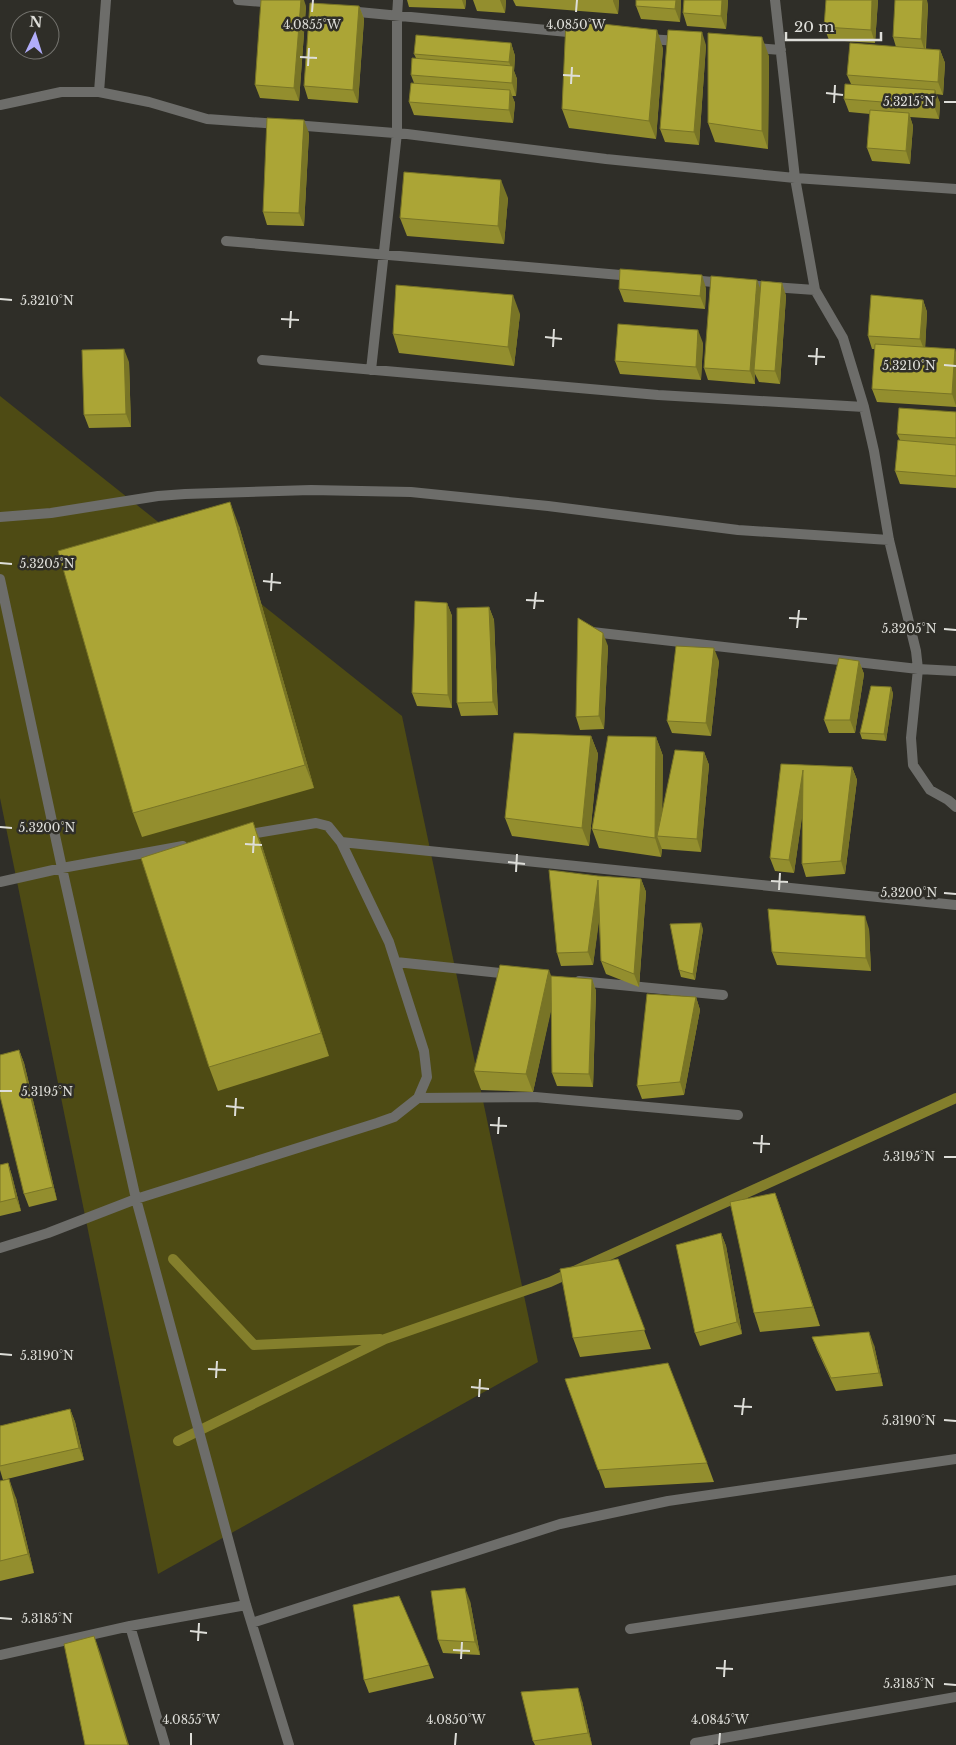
<svg xmlns="http://www.w3.org/2000/svg" width="956" height="1745" font-family="'Libre Baskerville',serif">
<style>
.green{fill:#4e4b14}
.lines{fill:none;stroke-linecap:round;stroke-linejoin:round}
.stream{stroke:#847f2c;stroke-width:10}
.minor{stroke:#6d6d6a;stroke-width:10}
.wall{fill:#938e2e}
.shaded-wall{fill:#787426}
.building{fill:#aba536;stroke:#787426}
.ticks{fill:none;stroke:#deded9;stroke-width:2}
.ticks-label{font-size:12px;text-anchor:middle;fill:#deded9;stroke:#2f2e28;stroke-width:5;stroke-linejoin:round;paint-order:stroke}
</style>
<rect width="100%" height="100%" fill="#2f2e28"/>
<path class="green" d="M0 396 402 716 538 1362 158 1574 0 798Z"/>
<g class="lines">
<path class="stream" d="M173 1259 254 1345 380 1339
M178 1441 385 1339 550 1282 956 1098"/>
<path class="minor" d="M238 0 274 3
M775 0 795 178 815 290 843 338 864 407 874 451 889 540 916 651 918 669 911 738 913 765 930 790 948 800 956 807
M348 11 578 33
M647 39 680 41
M754 48 781 50
M99 92 149 102 207 119 279 124
M0 105 61 92H99L106 0
M294 125 407 134 606 159 795 178 956 189
M226 241 632 276
M691 280 724 283
M746 285 815 290
M262 360 658 395 864 407
M371 370 397 133V16L398 0
M0 517 51 513 158 496 185 494 311 490 411 492 548 506 738 530 889 540
M0 579 62 868 136 1199 246 1605 289 1745
M592 632 918 669 956 671
M341 842 956 905
M0 882 62 868 183 846
M396 962 510 974
M579 981 723 995
M418 1098 535 1097 738 1115
M0 1248 48 1233 136 1199 377 1123 394 1117 418 1098 427 1077 424 1051 389 942 341 842 328 826 316 823 244 835
M252 1623 560 1524 668 1501 956 1459
M130 1626 165 1745
M630 1629 956 1580
M0 1655 130 1626 246 1605
M695 1743 956 1697"/>
</g>
<path class="wall" d="M407 0H466L465 9 409 7Z
M473 0H506L505 13 477 11Z
M513 0H619L618 14 516 6Z
M636 0H681L680 22 641 19 636 6Z
M728 0 726 29 687 26 683 13Z
M878 0 875 43 829 40 824 27Z
M928 4 926 49 940 50 945 63 943 95 936 94 940 103 939 119 910 117 913 126 910 164 872 161 867 148 870 114 849 112 844 99 851 84 847 75 896 47 893 37Z
M306 6 299 101 260 98 255 85Z
M359 6 364 19 358 103 308 99 304 86Z
M511 43 515 56 514 71 517 79 516 96H512L515 103 513 123 414 115 409 102 414 83 411 75 416 58 414 54Z
M706 45 699 145 665 142 660 129Z
M663 48 656 139 569 128 562 109Z
M769 56 768 149 715 142 708 123Z
M309 133 304 226 267 225 263 212Z
M508 198 504 244 407 236 400 218Z
M782 283 786 296 780 384 759 382 755 374V384L708 380 704 368 760 290Z
M706 288 705 309 624 302 619 289Z
M923 300 927 312 925 347 956 352V407L877 402 872 389 875 349H872L868 336Z
M520 314 514 366 399 353 393 334Z
M703 343 701 380 620 374 615 361Z
M129 362 131 427 89 428 84 415Z
M956 412V488L900 484 895 471 900 440 897 434Z
M239 526 314 788 142 837 133 813Z
M447 603 452 616V708L417 706 412 693Z
M489 607 494 620 498 715 461 716 457 703Z
M608 646 604 729 580 730 576 717Z
M719 661 711 736 672 733 667 721Z
M859 661 864 674 855 733H829L824 720Z
M891 687 893 694 886 741 862 739 860 733Z
M591 736 598 754 589 846 512 836 505 818Z
M656 737 663 756 662 810 704 752 709 765 701 852 662 849 661 857 599 848 592 829Z
M781 764 852 767 857 780 845 874 806 877 802 864V816L794 873 775 871 770 858Z
M253 822 262 846 329 1056 218 1091 209 1067Z
M598 876 641 879 646 892 639 987 606 974 601 961 599 918 593 965 561 966 557 953Z
M703 929 695 980 681 977 679 970Z
M869 929 871 971 777 965 772 952Z
M551 976 592 979 596 991 593 1087 557 1086 552 1073 551 1009 533 1092 481 1090 474 1071Z
M696 997 700 1010 684 1095 642 1099 637 1086Z
M19 1050 24 1063 57 1200 29 1207 24 1194Z
M8 1163 12 1176 21 1211 0 1216V1165Z
M775 1193 782 1212 820 1326 760 1332 754 1313Z
M721 1233 726 1246 742 1334 700 1346 695 1333Z
M618 1259 651 1349 580 1357 573 1338Z
M812 1337 874 1345 883 1386 836 1391 817 1350Z
M565 1379 707 1463 714 1482 605 1488Z
M70 1409 75 1422 84 1460 3 1480 0 1470V1426Z
M0 1481 16 1498 34 1573 0 1581Z
M470 1601 480 1655 443 1653 438 1640Z
M429 1665 434 1678 369 1693 364 1680Z
M582 1701 592 1745H535L533 1741Z"/>
<path class="shaded-wall" d="M301 0H304L306 6 299 101 294 88Z
M462 0H466L465 9Z
M500 0H506L505 13Z
M613 0H619L618 14 613 1Z
M676 0H681L680 22 675 9Z
M722 0H728L726 29 721 16Z
M872 0H878L875 43 871 30Z
M923 0H927L928 4 925 52 921 39Z
M359 6 364 19 358 103 353 90Z
M657 30 663 48 656 139 649 121Z
M702 32 706 45 699 145 694 132Z
M762 37 769 56 768 149 762 131Z
M511 43 515 56 514 71 517 79 516 96 512 83V70L509 62Z
M940 50 945 63 943 95 938 82Z
M510 90 515 103 513 123 509 110Z
M935 90 940 103 939 119 934 106Z
M909 113 913 126 910 164 906 151Z
M304 120 309 133 304 226 299 213Z
M501 180 508 198 504 244 498 226Z
M702 275 706 288 705 309 700 296Z
M757 280 762 293 754 370 755 374V384L750 371Z
M782 283 786 296 780 384 775 371Z
M513 295 520 314 514 366 508 347Z
M923 300 927 312 925 352 920 339Z
M698 330 703 343 701 380 696 367Z
M124 349 129 362 131 427 126 414Z
M955 349 956 352V406L952 394Z
M230 502 239 526 314 788 305 765Z
M447 603 452 616V708L448 695Z
M489 607 494 620 498 715 493 702Z
M603 633 608 646 604 729 599 716Z
M714 648 719 661 711 736 706 723Z
M859 661 864 674 855 733 850 720Z
M891 687 893 694 886 741 884 734Z
M591 736 598 754 589 846 582 828Z
M656 737 663 756 662 836H657L662 849 661 857 655 838Z
M704 752 709 765 701 852 697 839Z
M852 767 857 780 845 874 841 861Z
M803 770 807 783 794 873 789 860Z
M253 822 262 846 329 1056 321 1033Z
M641 879 646 892 639 987 634 974Z
M598 880 603 893 593 965 588 952Z
M865 916 869 929 871 971 866 958Z
M701 923 703 929 695 980 693 974Z
M549 970 556 989 533 1092 526 1074Z
M592 979 596 991 593 1087 589 1074Z
M696 997 700 1010 684 1095 680 1082Z
M19 1050 24 1063 57 1200 53 1187Z
M8 1163 12 1176 21 1211 16 1198Z
M775 1193 782 1212 820 1326 813 1307Z
M721 1233 726 1246 742 1334 737 1322Z
M869 1332 874 1345 883 1386 879 1373Z
M70 1409 75 1422 84 1460 79 1448Z
M9 1479 16 1498 34 1573 28 1554Z
M465 1588 470 1601 480 1655 475 1642Z
M94 1636 101 1655 129 1745H128Z
M578 1688 582 1701 592 1745 588 1733Z"/>
<path class="building" d="M261 0H301L294 88 255 85Z
M636 0H676L675 9 636 6Z
M684 0H722L721 16 683 13Z
M826 0H872L871 30 824 27Z
M895 0H923L921 39 893 37Z
M310 3 359 6 353 90 304 86Z
M566 20 657 30 649 121 562 109Z
M668 30 702 32 694 132 660 129Z
M708 33 762 37V131L708 123Z
M416 35 511 43 509 62 414 54Z
M850 43 940 50 938 82 847 75Z
M412 58 513 66 512 83 411 75Z
M411 83 510 90 509 110 409 102Z
M845 84 935 90 934 106 844 99Z
M870 110 909 113 906 151 867 148Z
M267 118 304 120 299 213 263 212Z
M404 172 501 180 498 226 400 218Z
M620 269 702 275 700 296 619 289Z
M711 276 757 280 750 371 704 368Z
M761 281 782 283 775 371 754 370Z
M396 285 513 295 508 347 393 334Z
M871 295 923 300 920 339 868 336Z
M618 324 698 330 696 367 615 361Z
M875 344 955 349 952 394 872 389Z
M124 349 126 414 84 415 82 350Z
M899 408 956 412V438L897 434Z
M898 440 956 445V476L895 471Z
M230 502 305 765 133 813 58 551Z
M415 601 447 603 448 695 412 693Z
M489 607 493 702 457 703V608Z
M578 618 603 633 599 716 576 717Z
M676 646 714 648 706 723 667 721Z
M839 658 859 661 850 720H824Z
M871 686 891 687 884 734 860 733Z
M514 733 591 736 582 828 505 818Z
M608 736 656 737 655 838 592 829Z
M675 750 704 752 697 839 657 836Z
M781 764 852 767 841 861 802 864 803 770 789 860 770 858Z
M253 822 321 1033 209 1067 141 858Z
M549 870 598 876 641 879 634 974 601 961 598 880 588 952 557 953Z
M768 909 865 916 866 958 772 952Z
M701 923 693 974 679 970 670 924Z
M500 965 549 970 526 1074 474 1071Z
M551 976 592 979 589 1074 552 1073Z
M647 994 696 997 680 1082 637 1086Z
M19 1050 53 1187 24 1194 0 1096V1055Z
M8 1163 16 1198 0 1202V1165Z
M775 1193 813 1307 754 1313 730 1202Z
M721 1233 737 1322 695 1333 676 1245Z
M618 1259 645 1330 573 1338 560 1269Z
M869 1332 879 1373 831 1378 812 1337Z
M668 1363 707 1463 598 1470 565 1379Z
M70 1409 79 1448 0 1466V1426Z
M9 1479 28 1554 0 1561V1481Z
M465 1588 475 1642 438 1640 431 1591Z
M399 1596 429 1665 364 1680 353 1605Z
M94 1636 128 1745H85L64 1644Z
M578 1688 588 1733 533 1741 521 1692Z"/>
<path class="ticks" d="M312 12 313 0M576 12 577 0M300 57 317 58M308 66 309 48M563 75 580 76M571 84 572 67M826 93 843 95M944 102H956M834 103 835 85M0 299 12 300M281 319 299 320M290 328 291 311M545 337 562 339M553 347 554 329M808 356 825 357M816 365 817 348M944 365 956 366M0 563 12 564M263 581 281 583M271 591 272 573M526 600 544 601M534 609 536 592M789 618 807 619M797 628 799 610M944 629 956 630M0 827 12 828M245 844 262 845M253 853 254 836M508 862 525 864M516 872 517 854M771 881 788 882M779 890 780 873M944 893 956 894M0 1091H12M226 1106 244 1108M235 1116 236 1098M490 1125 507 1126M498 1134 499 1117M753 1143 770 1144M761 1153 762 1135M944 1157H956M0 1354 12 1355M208 1369 226 1370M216 1378 217 1361M471 1387 489 1389M479 1397 480 1379M734 1406 752 1407M742 1415 744 1398M944 1420 956 1421M0 1618 12 1619M190 1631 207 1633M198 1641 199 1623M453 1650 470 1651M461 1659 462 1642M716 1668 733 1669M724 1677 725 1660M944 1684 956 1685M191 1745V1733M455 1745 456 1733M719 1745 720 1733"/>
<g class="ticks-label">
<text x="312" y="29">4.0855°W</text>
<text x="576" y="29">4.0850°W</text>
<text x="909" y="106">5.3215°N</text>
<text x="47" y="305">5.3210°N</text>
<text x="909" y="370">5.3210°N</text>
<text x="47" y="568">5.3205°N</text>
<text x="909" y="633">5.3205°N</text>
<text x="47" y="832">5.3200°N</text>
<text x="909" y="897">5.3200°N</text>
<text x="47" y="1096">5.3195°N</text>
<text x="909" y="1161">5.3195°N</text>
<text x="47" y="1360">5.3190°N</text>
<text x="909" y="1425">5.3190°N</text>
<text x="47" y="1623">5.3185°N</text>
<text x="909" y="1688">5.3185°N</text>
<text x="191" y="1724">4.0855°W</text>
<text x="456" y="1724">4.0850°W</text>
<text x="720" y="1724">4.0845°W</text>
</g>
<g transform="translate(35 35) rotate(4)"><circle r="24" fill="#2f2e28" stroke="#75746f"/>
<path d="M0-4L9 19L0 12L-9 19Z" fill="#b1adfa"/>
<text y="-8" font-size="14" font-weight="bold" text-anchor="middle" fill="#deded9">N</text>
</g>
<path d="M786 32v8h95v-8" fill="none" stroke="#deded9" stroke-width="2.5"/>
<text x="794" y="32" font-size="15" fill="#deded9" stroke="#2f2e28" stroke-width="4" paint-order="stroke">20 m</text>
</svg>
